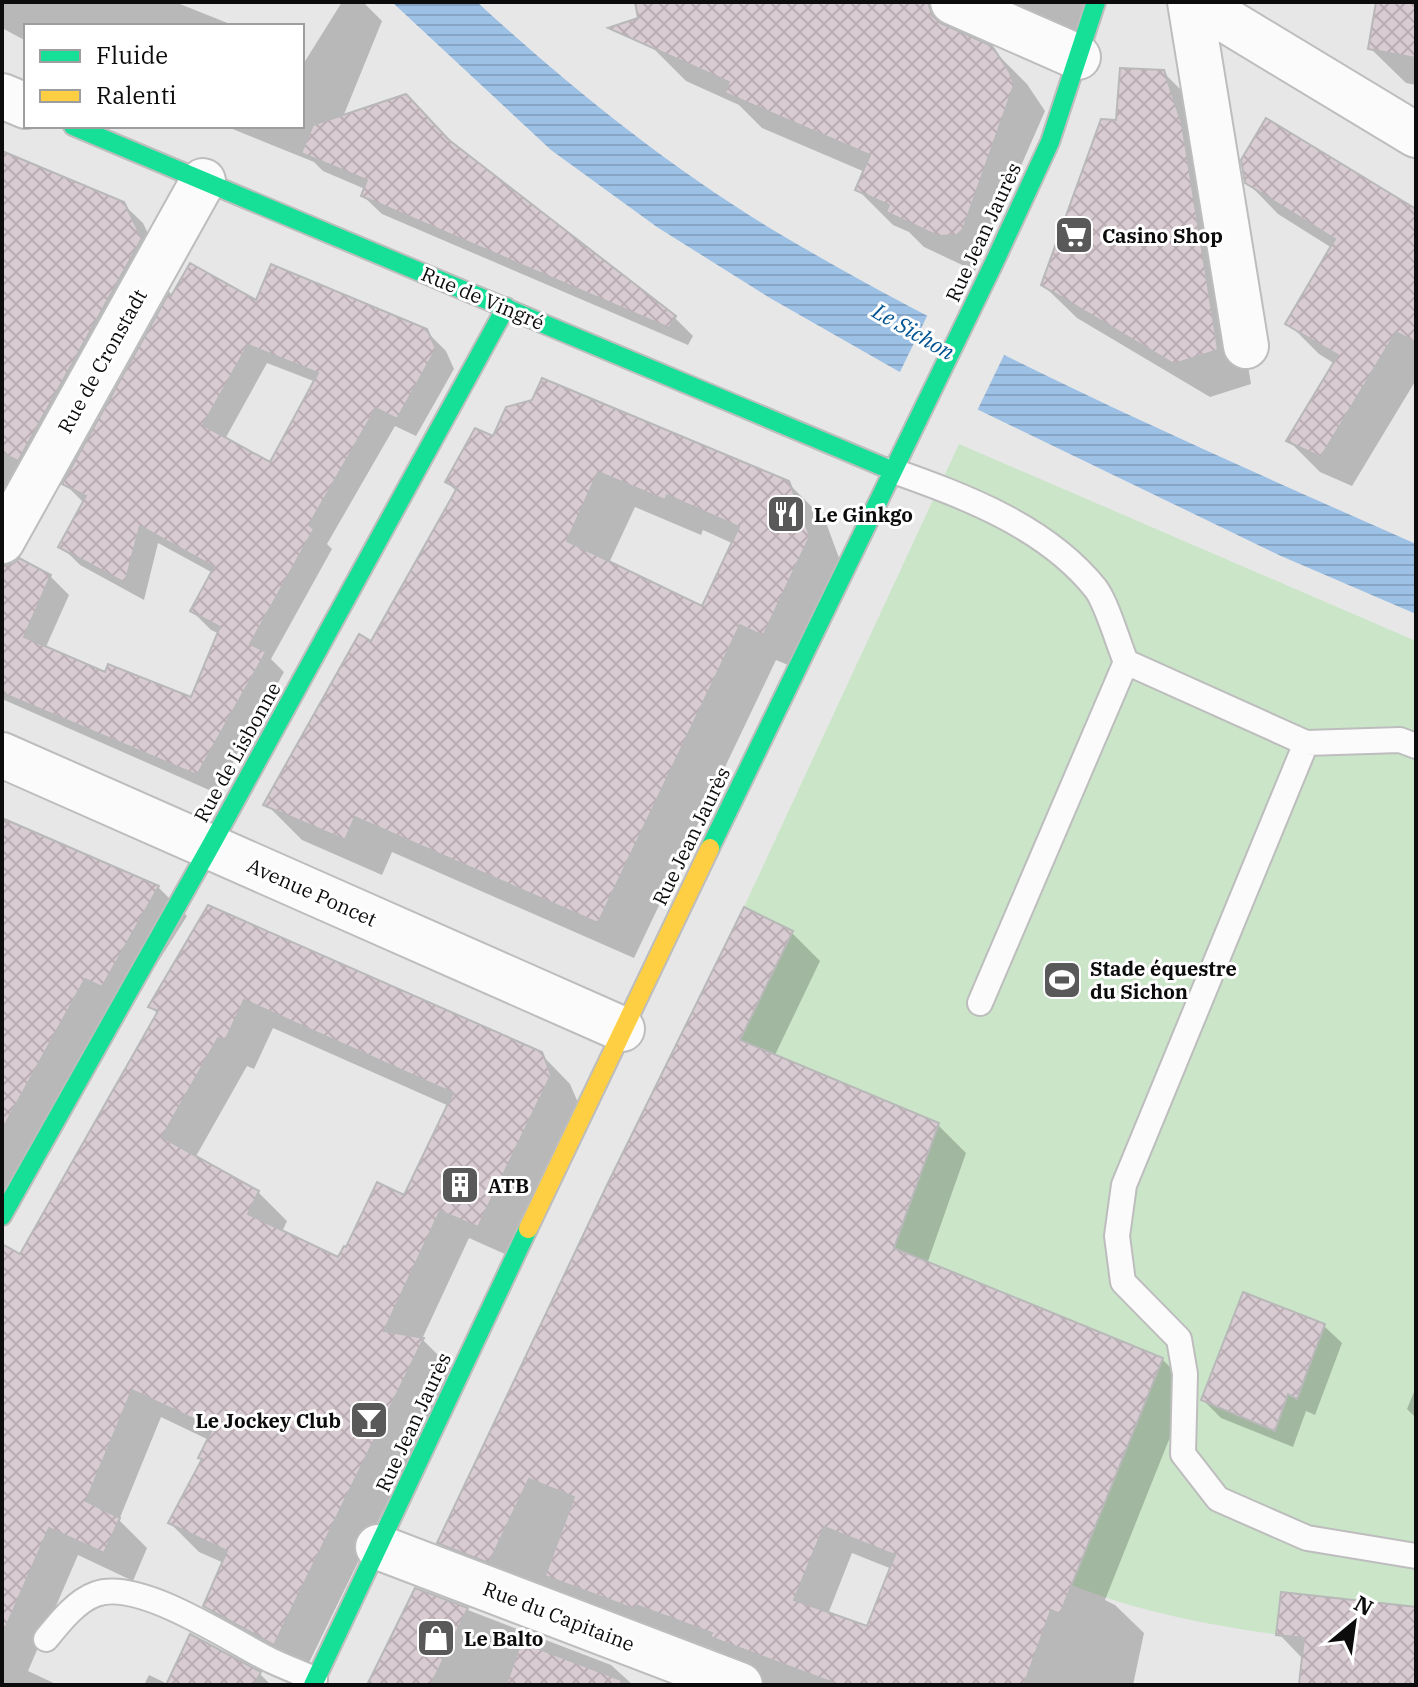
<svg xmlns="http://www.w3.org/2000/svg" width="1418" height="1687" font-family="'IBM Plex Serif',serif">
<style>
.garden{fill:#cbe5c8}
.water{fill:url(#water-rules)}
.pier{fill:#e7e7e8}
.shadow{fill:#0003;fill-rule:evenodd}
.building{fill:url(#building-cross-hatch);stroke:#b8b8b9;stroke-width:2;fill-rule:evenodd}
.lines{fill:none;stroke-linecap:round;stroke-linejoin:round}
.lane-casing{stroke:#bdbdbe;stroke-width:28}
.street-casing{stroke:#bdbdbe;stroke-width:48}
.fast-casing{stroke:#bdbdbe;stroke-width:22}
.slow-casing{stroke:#bdbdbe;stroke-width:22}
.lane{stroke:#fbfbfc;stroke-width:24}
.street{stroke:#fbfbfc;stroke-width:44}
.fast{stroke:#16e098;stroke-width:18}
.slow{stroke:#ffcf43;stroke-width:18}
.labels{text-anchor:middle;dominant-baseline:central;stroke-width:6;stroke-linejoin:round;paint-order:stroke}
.street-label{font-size:20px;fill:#0c0c0d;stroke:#fff}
.poi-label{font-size:20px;font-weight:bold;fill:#0c0c0d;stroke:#fff;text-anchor:start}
.water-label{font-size:22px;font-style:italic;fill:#015493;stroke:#fff}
</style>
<defs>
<pattern id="water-rules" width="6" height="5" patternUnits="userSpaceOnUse" patternTransform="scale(2)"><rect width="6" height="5" fill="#9dc0e5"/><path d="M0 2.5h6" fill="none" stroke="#86a4c3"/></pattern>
<pattern id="building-cross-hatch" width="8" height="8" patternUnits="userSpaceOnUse" patternTransform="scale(2)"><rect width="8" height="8" fill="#d9cbd2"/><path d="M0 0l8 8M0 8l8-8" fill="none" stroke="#b9adb3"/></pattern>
</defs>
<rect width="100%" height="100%" fill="#e7e7e8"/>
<path class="garden" d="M959 444 1416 641V1650C1300 1638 1178 1628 1069 1584L600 1200 744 907Z"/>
<path class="water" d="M392 2H477C573 90 677 174 790 240 990 357 1204 450 1416 544V614L1281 556 898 371 770 298 657 227 551 150Z"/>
<path class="pier" d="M929 312 1006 351 976 413 898 376Z"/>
<path class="shadow" d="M2 2H175L235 26H26V41L2 28Z
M342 2H363L382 21 343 117 453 146 674 317 693 336 688 345 382 214 363 196 365 189 323 171 314 162 225 126H302V66Z
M669 2H970L963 36 991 48 1027 84 1045 111 975 271 924 247 909 232 893 225 858 190 865 172 762 128 739 105 686 81 651 46Z
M976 2H1089L1078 44Z
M1379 2H1416V85L1406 83 1370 48Z
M1163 72 1197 106 1214 158 1251 384 1210 397 1077 318 1043 285 1118 122Z
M2 153 123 204 143 223 160 259 2 509Z
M1247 182 1416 212V380L1352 486 1320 472 1289 441 1335 364 1319 354 1288 323 1332 248 1278 214Z
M257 302 426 331 446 351 454 369 416 436 395 426 327 544 332 549 271 659 284 672 216 793 2 699V568L19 560 50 576 69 595 45 649 106 675 192 699 220 634 211 630 192 611 213 573 158 543 144 600 80 565 61 546 85 504 65 484ZM267 363 316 382 270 464 225 439Z
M494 438 788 483 825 520 845 574 800 670 776 660 634 958 392 852 382 875 302 840 266 804 372 644 457 492 447 482ZM635 507 701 535 703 530 734 544 703 609 609 563Z
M2 820 158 887 187 916 2 1208Z
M209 907 541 1054 570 1084 579 1105 507 1255 469 1238 422 1339 452 1369 304 1673 235 1635 206 1606 224 1563 199 1552 170 1523 203 1460 209 1440 161 1417 119 1520 147 1548 133 1581 78 1555 28 1671 58 1685H2V1246L21 1257 158 1014 151 1007ZM273 1028 449 1106 405 1197 339 1260 282 1232 287 1221 258 1192 195 1158 247 1066 254 1069Z
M792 933 820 961 774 1057 938 1125 966 1153 927 1264 1162 1359 1190 1387 1105 1600 1115 1605 1144 1633 1133 1685H766L738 1674 715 1650 664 1631 659 1644 468 1570 439 1542ZM852 1553 892 1569 868 1628 828 1614Z
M1324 1326 1342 1343 1315 1415 1306 1411 1293 1447 1221 1418 1203 1400Z
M1416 1387V1418L1407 1409Z
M416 1590 611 1665 633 1685H369Z
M1416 1609V1685H1301L1302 1658 1279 1634Z
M260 1674 271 1685H144L149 1675 168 1684Z"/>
<path class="building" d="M635 2H928L932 16 942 24 992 46 1010 73 1014 85 963 229 957 235 938 236 886 212 889 205 855 190 870 155 725 93 729 82 608 28 638 18Z
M1376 2H1416V58L1368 49Z
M1120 68 1164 70 1182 124 1218 350 1174 364 1041 285 1101 119 1116 120Z
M406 94 449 140 676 316 669 328 361 196 367 180 301 153 313 125Z
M1266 118 1416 209V343L1396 332 1321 457 1286 441 1338 355 1285 324 1335 239 1245 183 1241 160Z
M2 151 124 202 142 238 18 461 2 453Z
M190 263 256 300 271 264 427 329 436 349 397 419 376 408 309 525 314 529 250 644 266 652 197 775 2 693V566L14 563 19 558 51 575 24 637 105 672 108 664 191 697 220 627 190 611 214 567 140 526 125 583 58 547 86 496 62 484 169 293 171 296ZM248 345 318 373 270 462 203 425Z
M542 378 789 481 810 536 763 636 740 625 598 923 355 817 345 840 263 805 359 634 371 641 457 488 445 482 475 428 493 436 506 407 532 400ZM598 472 665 500 667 495 739 527 702 606 567 541Z
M2 818 159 886 102 987 85 979 2 1130Z
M208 905 542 1052 551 1075 478 1227 440 1211 384 1331 424 1338 274 1645 203 1606 227 1551 168 1523 202 1459 198 1458 213 1428 132 1390 86 1501 120 1518 104 1553 49 1528 2 1636V1244L20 1254 158 1011 148 1007ZM244 1000 453 1093 404 1195 377 1182 346 1247 344 1246 338 1257 248 1214 259 1191 162 1137 218 1038 225 1041Z
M744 907 793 931 740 1040 939 1123 894 1248 1163 1358 1060 1614 1051 1610 1024 1685H839L710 1637 712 1633 636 1605 634 1609 545 1576 574 1497 529 1479 489 1563 437 1543 607 1185ZM824 1527 895 1555 867 1626 794 1600Z
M1243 1292 1325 1324 1297 1399 1288 1394 1275 1431 1201 1400Z
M415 1588 468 1608 431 1685H367Z
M1281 1592 1416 1607V1685H1299L1304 1638 1276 1635Z
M190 1634 261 1672 254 1685H166Z
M521 1642 624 1681 623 1685H506Z"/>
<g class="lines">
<defs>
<path id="lane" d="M891 470C964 496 1046 526 1096 589 1107 604 1118 643 1126 662L980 1003
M1126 662 1306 743 1400 740 1416 746
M1306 743 1124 1185 1117 1236 1123 1282 1179 1339 1185 1374 1183 1454 1218 1499 1307 1538 1416 1556
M46 1639C59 1623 76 1601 96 1594 139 1578 230 1640 270 1660 285 1667 300 1673 315 1679"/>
<path id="street" d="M953 2 1078 57
M1190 2 1246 346
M1196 2 1416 135
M2 96 26 106
M2 541 203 181
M2 755 622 1029
M378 1547 740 1685"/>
<path id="fast" d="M73 126 891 470
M710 848 994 263 1050 142 1096 2
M2 1216 210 847 506 307
M313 1685 528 1229"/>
<path id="slow" d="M528 1229 710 848"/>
</defs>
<use href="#lane" class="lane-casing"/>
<use href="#street" class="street-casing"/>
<use href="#fast" class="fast-casing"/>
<use href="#slow" class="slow-casing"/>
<use href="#lane" class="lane"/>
<use href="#street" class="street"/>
<use href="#fast" class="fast"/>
<use href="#slow" class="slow"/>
</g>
<defs>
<symbol id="supermarket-square" viewBox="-11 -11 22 22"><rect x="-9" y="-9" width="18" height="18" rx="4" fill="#59595a" stroke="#fff"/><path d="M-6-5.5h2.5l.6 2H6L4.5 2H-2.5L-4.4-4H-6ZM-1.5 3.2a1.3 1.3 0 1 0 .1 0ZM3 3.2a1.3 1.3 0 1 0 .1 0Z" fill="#fff"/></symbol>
<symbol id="restaurant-square" viewBox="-11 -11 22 22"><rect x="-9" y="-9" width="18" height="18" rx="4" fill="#59595a" stroke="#fff"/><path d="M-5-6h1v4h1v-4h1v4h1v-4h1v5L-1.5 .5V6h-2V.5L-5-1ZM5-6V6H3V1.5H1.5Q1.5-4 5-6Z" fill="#fff"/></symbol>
<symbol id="stadium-square" viewBox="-11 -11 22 22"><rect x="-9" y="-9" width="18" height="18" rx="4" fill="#59595a" stroke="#fff"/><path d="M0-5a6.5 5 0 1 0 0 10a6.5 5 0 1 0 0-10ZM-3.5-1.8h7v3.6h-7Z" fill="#fff"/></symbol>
<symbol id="building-square" viewBox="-11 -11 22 22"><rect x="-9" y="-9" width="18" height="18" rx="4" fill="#59595a" stroke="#fff"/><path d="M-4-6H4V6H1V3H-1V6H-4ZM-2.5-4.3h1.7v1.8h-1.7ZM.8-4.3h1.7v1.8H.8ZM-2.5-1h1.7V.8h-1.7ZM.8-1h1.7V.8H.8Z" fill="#fff"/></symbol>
<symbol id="bar-square" viewBox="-11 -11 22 22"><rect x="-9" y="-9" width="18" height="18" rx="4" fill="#59595a" stroke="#fff"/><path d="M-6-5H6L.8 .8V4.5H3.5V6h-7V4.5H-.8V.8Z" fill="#fff"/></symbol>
<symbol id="shop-square" viewBox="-11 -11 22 22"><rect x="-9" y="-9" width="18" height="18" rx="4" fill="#59595a" stroke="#fff"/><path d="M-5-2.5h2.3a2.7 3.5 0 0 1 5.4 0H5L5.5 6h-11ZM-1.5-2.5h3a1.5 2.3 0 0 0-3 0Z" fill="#fff"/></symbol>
</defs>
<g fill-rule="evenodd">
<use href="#supermarket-square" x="1052" y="213" width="44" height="44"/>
<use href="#restaurant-square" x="764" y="492" width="44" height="44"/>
<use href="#stadium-square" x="1040" y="958" width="44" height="44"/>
<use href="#building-square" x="438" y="1163" width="44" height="44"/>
<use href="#bar-square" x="347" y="1398" width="44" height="44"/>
<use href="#shop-square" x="414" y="1616" width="44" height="44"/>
</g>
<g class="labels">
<g class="street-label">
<text transform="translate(983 232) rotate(-65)">Rue Jean Jaurès</text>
<text transform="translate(483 298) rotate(23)">Rue de Vingré</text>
<text transform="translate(102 361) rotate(-61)">Rue de Cronstadt</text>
<text transform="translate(237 752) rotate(-61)">Rue de Lisbonne</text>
<text transform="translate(691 836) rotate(-64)">Rue Jean Jaurès</text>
<text transform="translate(312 892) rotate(24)">Avenue Poncet</text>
<text transform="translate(413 1422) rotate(-65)">Rue Jean Jaurès</text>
<text transform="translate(559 1616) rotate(21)">Rue du Capitaine</text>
</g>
<g class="poi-label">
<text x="1102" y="235">Casino Shop</text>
<text x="814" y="514">Le Ginkgo</text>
<text x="1090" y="968">Stade équestre<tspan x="1090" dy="23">du Sichon</tspan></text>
<text x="488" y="1185">ATB</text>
<text x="341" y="1420" text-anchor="end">Le Jockey Club</text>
<text x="464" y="1638">Le Balto</text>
</g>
<g class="water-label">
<text transform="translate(914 331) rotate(30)">Le Sichon</text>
</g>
</g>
<rect width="1418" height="1687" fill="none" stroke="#0c0c0d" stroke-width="8"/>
<rect x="24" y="24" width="280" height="104" fill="#ffffff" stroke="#9e9e9e" stroke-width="2"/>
<rect x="40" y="50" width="40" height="12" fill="#16e098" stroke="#9e9e9e" stroke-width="2"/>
<text x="96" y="64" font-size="24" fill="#0c0c0d">Fluide</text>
<rect x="40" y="90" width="40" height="12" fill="#ffcf43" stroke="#9e9e9e" stroke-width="2"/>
<text x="96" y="104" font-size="24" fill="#0c0c0d">Ralenti</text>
<g transform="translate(1354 1623) rotate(29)" stroke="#ffffff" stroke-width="6" paint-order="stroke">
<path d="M0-6L14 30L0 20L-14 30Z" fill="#0c0c0d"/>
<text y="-12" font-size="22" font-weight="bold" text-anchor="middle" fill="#0c0c0d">N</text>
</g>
</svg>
